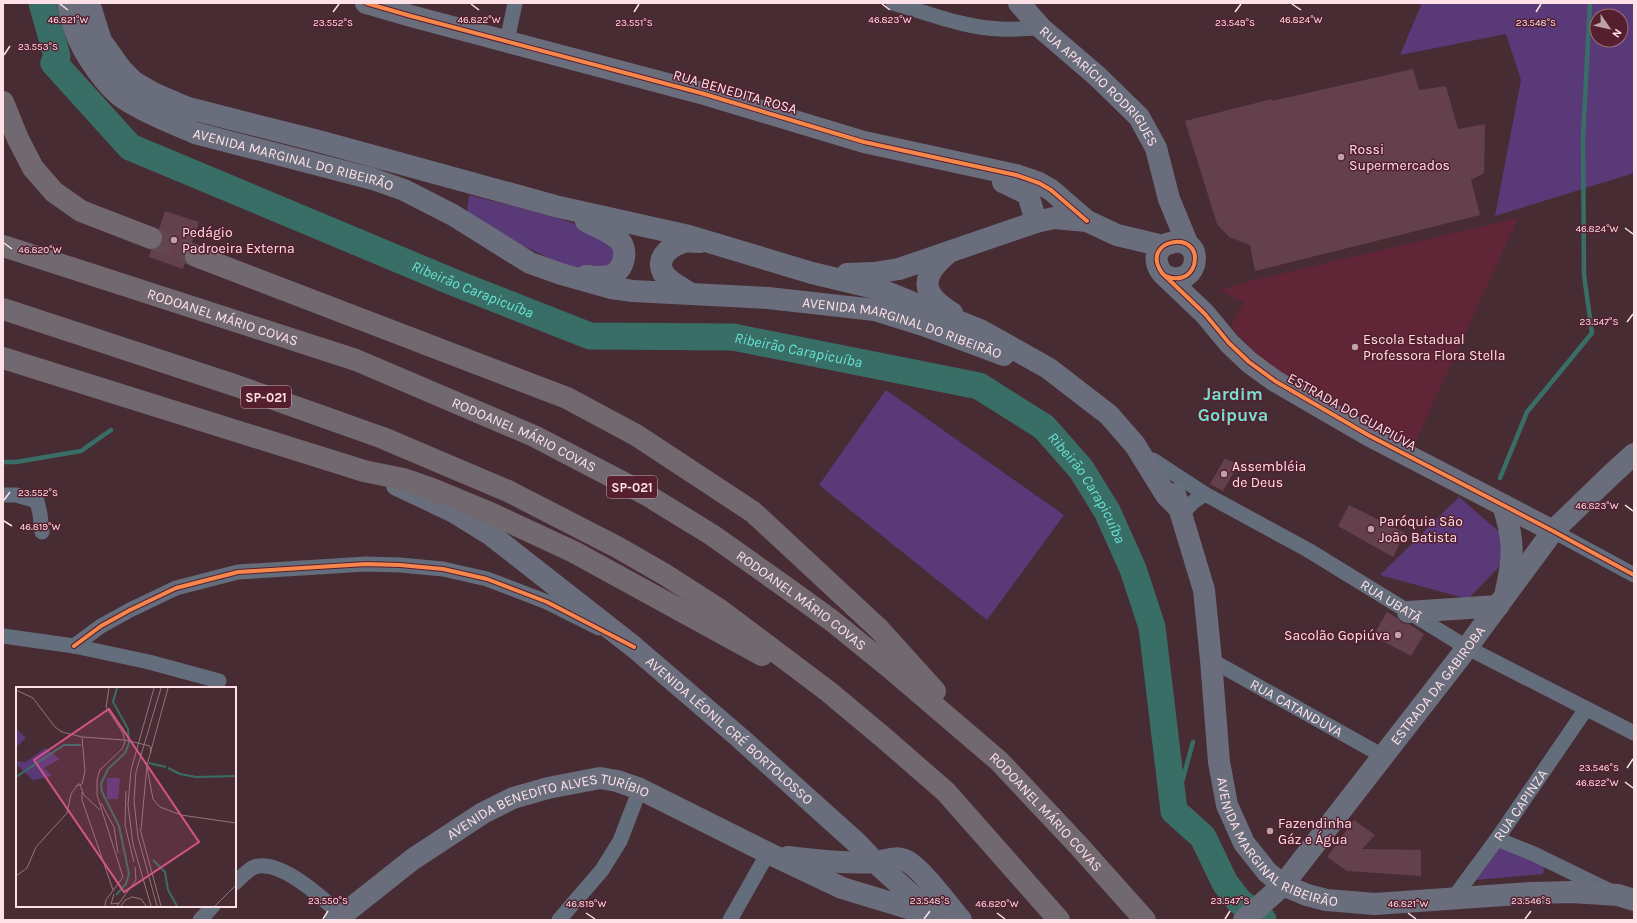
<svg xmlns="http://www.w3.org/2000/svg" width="1637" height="923" font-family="Karla,sans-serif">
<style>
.built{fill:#602638}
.green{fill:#5a3979;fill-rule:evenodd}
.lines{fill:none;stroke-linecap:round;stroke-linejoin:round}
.stream{stroke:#396e67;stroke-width:4.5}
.river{stroke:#396e67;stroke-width:27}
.building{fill:#64404c}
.highway-tunnel{stroke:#63474f;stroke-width:22;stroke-dasharray:22 11;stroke-linecap:butt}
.street{stroke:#646d7b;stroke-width:15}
.secondary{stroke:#6a6e7c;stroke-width:22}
.highway{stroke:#716870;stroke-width:22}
.cycleway-casing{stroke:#551f30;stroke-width:6}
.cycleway{stroke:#f5874c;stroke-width:4}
.ticks{fill:none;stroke:#fee1e7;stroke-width:1.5}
.poi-dot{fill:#bea2a8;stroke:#551f30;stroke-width:1.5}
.labels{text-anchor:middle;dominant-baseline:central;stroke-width:3;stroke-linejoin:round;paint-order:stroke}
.shield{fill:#551f30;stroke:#cba7b0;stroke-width:1}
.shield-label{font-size:13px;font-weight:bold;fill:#fee1e7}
.street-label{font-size:14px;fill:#fee1e7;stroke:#551f30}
.poi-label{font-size:14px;fill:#fee1e7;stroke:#551f30;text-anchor:start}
.water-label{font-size:15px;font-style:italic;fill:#67e4d3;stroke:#551f30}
.district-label{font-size:18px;font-weight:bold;fill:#77dfd0;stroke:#551f30}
.inset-river{fill:none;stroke:#396e67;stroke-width:2}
.inset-road{fill:none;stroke:#91747c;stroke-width:1}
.view{fill:#d45485;fill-opacity:0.15;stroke:#d45485;stroke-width:2}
.inset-edge{fill:none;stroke:#fee1e7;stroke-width:2}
.ticks-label{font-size:10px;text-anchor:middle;fill:#fee1e7;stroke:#551f30;stroke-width:3;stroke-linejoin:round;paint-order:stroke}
</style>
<rect width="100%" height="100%" fill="#482c34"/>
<path class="built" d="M1518 218 1414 445 1269 367 1231 327 1244 302 1219 290 1246 282Z"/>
<path class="green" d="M1422 3H1634V173L1495 216 1521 80 1506 34 1400 55ZM1597 16H1621V40H1597Z
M469 195 541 213 573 223 614 248 615 260 608 268H577L557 262 520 244 467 212Z
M886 390 1064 515 987 620 819 485Z
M1459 497 1504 536V556L1498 568 1468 599 1380 575Z
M1498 846 1544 866 1543 874 1475 880Z"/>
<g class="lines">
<path class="stream" d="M3 462H16L81 451 111 430
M1500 478 1527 412 1592 333 1584 275 1583 137 1590 3
M1174 811 1193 742"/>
<path class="river" id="s1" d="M42 3 57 56 54 63 130 147 455 283 590 336 733 337 979 386 1044 427 1081 469 1107 511 1133 569 1152 627 1174 811 1203 837 1225 883 1239 901 1263 920"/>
</g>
<path class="building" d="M1413 69 1419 90 1446 86 1458 129 1485 124 1484 173 1471 180 1480 215 1255 271 1250 245 1229 237 1217 224 1185 121 1272 99V101Z
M165 211 199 222 191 245 188 247 184 252V258L185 262 183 269 149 257 151 250 159 248 163 242V236L159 229Z
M1225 458 1238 465 1223 491 1210 484Z
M1349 505 1405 533 1393 557 1338 526Z
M1387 612 1397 618 1402 623 1409 624 1424 634 1411 656 1373 636Z
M1354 820 1375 835 1362 849 1421 850V876L1347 871 1327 857Z"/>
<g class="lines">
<path class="highway-tunnel" d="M151 238 196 256"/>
<g class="street">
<path d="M893 3C928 13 965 28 1001 29 1014 30 1028 28 1041 28"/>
<path d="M507 41 515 3"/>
<path id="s2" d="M1153 460 1205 494 1308 550 1466 647 1634 733"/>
<path d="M3 495H16L37 501 40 514 42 532"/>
<path d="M1182 514 1193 502 1205 494"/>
<path d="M1553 531 1634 575"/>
<path d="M3 636 74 646 149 662 219 681"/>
<path d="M74 646 101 626 130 610 176 588 238 572 366 564 400 565 443 569 487 579 547 602 599 628"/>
<path id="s3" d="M1211 660 1383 756"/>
<path d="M1497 839 1534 854 1608 890"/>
<path d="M235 883C240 878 248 870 254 867 280 858 324 899 341 915"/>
<path id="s4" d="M1452 900 1497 839 1586 709"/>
<path d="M200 920 213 906"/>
<path d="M559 920 602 870 620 841 640 789"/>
<path d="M730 920 768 853"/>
</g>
<g class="secondary">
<path id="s5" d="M68 3C70 12 72 21 75 30 82 52 107 88 126 100 148 114 172 123 195 133L373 179 404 190 453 215 530 263 561 274 611 288 633 291 768 298 875 310 923 325 1004 355"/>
<path d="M89 3 101 41 121 69 134 82 153 93 188 108 322 142 559 207 689 236 812 273 879 289 982 331 1048 368 1109 415 1135 445 1166 495 1180 509"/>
<path d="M366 3 411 16 701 93 864 142 1016 175 1039 183 1051 190 1087 221"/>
<path id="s6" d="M1019 3 1041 28 1097 76 1139 117 1156 148 1169 199 1188 245"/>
<path d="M1003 182 1028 194 1036 222"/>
<path d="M586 221C597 227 612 232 620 241 628 251 624 268 614 274 607 278 594 277 586 276"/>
<path d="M948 253C920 277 920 293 952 313"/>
<path d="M847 274 874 273 899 269 1036 222 1054 218 1087 221 1117 235 1163 246"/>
<path d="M1166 276C1177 281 1190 278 1194 265 1203 228 1138 239 1162 273L1205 314 1229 343 1249 362 1275 381 1370 436 1553 531"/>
<path d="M688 292C680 287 665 280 662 270 657 256 672 245 684 242 689 241 695 242 700 242"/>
<path id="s7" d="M397 485 452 511 491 535 634 647 740 738 858 844 875 862 939 920"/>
<path id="s8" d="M1175 494 1204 590 1211 660 1219 762 1227 805 1244 843 1267 872 1283 885 1307 895 1326 900 1375 904 1531 893 1572 892 1618 895 1634 900"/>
<path d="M1503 505C1514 540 1514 556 1506 591"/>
<path d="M1408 612 1498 606"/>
<path d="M788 857C816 860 846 864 874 862 886 861 895 855 907 861 922 869 949 906 961 920"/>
<path id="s9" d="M336 920 413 859 483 813 513 798 548 788 600 778 617 781 640 789 768 853 842 888 908 908 926 916"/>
<path id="s10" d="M1244 920 1283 885 1460 657 1553 531 1612 474 1634 454"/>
</g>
<g class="highway">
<path d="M3 102 18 139 33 168 54 192 81 211 151 238"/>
<path id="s11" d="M3 246 356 360 534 436 647 495 712 535 784 586 831 620 889 667 999 761 1078 845 1145 920"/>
<path d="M196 256 567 398 636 435 753 512 879 629 935 691"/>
<path d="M3 309 237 386 383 438 508 491 617 547 664 574 720 610 829 692 884 738 946 792 1059 920"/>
<path d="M3 358 364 471 403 479 432 489 490 513 574 552 762 655"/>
</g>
<defs>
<path id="cycleway" d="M366 3 411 16 701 93 864 142 1016 175 1039 183 1051 190 1087 221
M1166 276C1177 281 1190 278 1194 265 1203 228 1138 239 1162 273L1205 314 1229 343 1249 362 1275 381 1370 436 1553 531 1634 575
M74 646 101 626 130 610 176 588 238 572 366 564 400 565 443 569 487 579 547 602 634 647"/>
</defs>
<use href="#cycleway" class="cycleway-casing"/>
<use href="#cycleway" class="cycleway"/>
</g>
<path class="ticks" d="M60 4 68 10M471 4 479 10M882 4 890 10M1292 4 1301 10M333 12 339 4M634 12 639 4M1235 12 1241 4M1536 12 1541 4M4 55 10 46M1625 228 1633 234M4 243 12 249M1627 322 1633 314M4 500 10 492M1625 505 1633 511M4 521 12 526M1627 768 1633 759M1625 782 1633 788M586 913 595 919M997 913 1005 919M1408 913 1416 919M323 919 328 911M924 919 930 911M1225 919 1230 911M1525 919 1531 911"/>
<g class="poi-dot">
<circle cx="1341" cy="157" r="4"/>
<circle cx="174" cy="240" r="4"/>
<circle cx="1355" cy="347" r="4"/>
<circle cx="1224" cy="474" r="4"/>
<circle cx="1371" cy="529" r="4"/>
<circle cx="1398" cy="635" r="4"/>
<circle cx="1270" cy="831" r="4"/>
</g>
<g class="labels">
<g class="shield">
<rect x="241" y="386" width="50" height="22" rx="3"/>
<rect x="607" y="476" width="50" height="22" rx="3"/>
</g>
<g class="shield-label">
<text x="266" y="397">SP-021</text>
<text x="632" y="487">SP-021</text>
</g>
<g class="street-label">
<text stroke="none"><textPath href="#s6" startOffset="116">RUA APARÍCIO RODRIGUES</textPath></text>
<text transform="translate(735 92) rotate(16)">RUA BENEDITA ROSA</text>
<text stroke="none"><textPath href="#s5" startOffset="294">AVENIDA MARGINAL DO RIBEIRÃO</textPath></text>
<text stroke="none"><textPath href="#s11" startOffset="231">RODOANEL MÁRIO COVAS</textPath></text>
<text stroke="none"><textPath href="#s5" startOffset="935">AVENIDA MARGINAL DO RIBEIRÃO</textPath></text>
<text transform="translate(1352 412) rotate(29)">ESTRADA DO GUAPIÚVA</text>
<text stroke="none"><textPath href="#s11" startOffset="555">RODOANEL MÁRIO COVAS</textPath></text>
<text stroke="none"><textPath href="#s11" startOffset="879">RODOANEL MÁRIO COVAS</textPath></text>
<text stroke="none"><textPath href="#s2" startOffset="277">RUA UBATÃ</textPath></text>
<text stroke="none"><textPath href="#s10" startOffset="305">ESTRADA DA GABIROBA</textPath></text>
<text stroke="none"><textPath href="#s3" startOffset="98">RUA CATANDUVA</textPath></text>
<text stroke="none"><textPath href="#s7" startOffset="415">AVENIDA LÉONIL CRÉ BORTOLOSSO</textPath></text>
<text stroke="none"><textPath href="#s4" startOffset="117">RUA CAPINZA</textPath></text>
<text stroke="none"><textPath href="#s11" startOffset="1203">RODOANEL MÁRIO COVAS</textPath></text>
<text stroke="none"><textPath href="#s9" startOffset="248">AVENIDA BENEDITO ALVES TURÍBIO</textPath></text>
<text stroke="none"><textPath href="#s8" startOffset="381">AVENIDA MARGINAL RIBEIRÃO</textPath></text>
</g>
<g class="poi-label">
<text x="1349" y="149">Rossi<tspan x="1349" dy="16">Supermercados</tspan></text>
<text x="182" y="232">Pedágio<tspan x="182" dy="16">Padroeira Externa</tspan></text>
<text x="1363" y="339">Escola Estadual<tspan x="1363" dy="16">Professora Flora Stella</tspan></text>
<text x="1232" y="466">Assembléia<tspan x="1232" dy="16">de Deus</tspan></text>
<text x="1379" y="521">Paróquia São<tspan x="1379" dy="16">João Batista</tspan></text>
<text x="1390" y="635" text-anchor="end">Sacolão Gopiúva</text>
<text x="1278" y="823">Fazendinha<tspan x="1278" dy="16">Gáz e Água</tspan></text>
</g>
<g class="water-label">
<text stroke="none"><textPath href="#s1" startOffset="547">Ribeirão Carapicuíba</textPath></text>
<text stroke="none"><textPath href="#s1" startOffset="883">Ribeirão Carapicuíba</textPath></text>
<text stroke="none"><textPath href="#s1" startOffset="1219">Ribeirão Carapicuíba</textPath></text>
</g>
<g class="district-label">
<text x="1233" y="394">Jardim<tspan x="1233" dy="21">Goipuva</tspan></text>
</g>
</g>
<g transform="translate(16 687)">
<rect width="220" height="220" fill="#482c34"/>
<path d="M0 42 10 51 0 60ZM29 61 44 72 28 81 36 89 17 93 0 77V74L10 75ZM91 91H104L102 112H91Z" fill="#5a3979"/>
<path class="inset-river" d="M133 76 150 80M152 81 164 87 180 90 220 89M0 90 48 58H65M137 173 149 185 152 203 161 219M100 208 110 197 113 187 103 139 86 105 85 97 92 82 109 66 113 56 112 42 97 15 101 1"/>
<path class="inset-road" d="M0 3 17 11 39 40 46 45 66 50 109 53 134 59 135 66M131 80 137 112 144 120 165 128 220 136M84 82 81 93V108L107 190 90 213 89 219M84 83 106 62 109 55 107 46 90 20 93 1M64 98 68 108 84 123M60 99 66 97 69 84 66 50M110 104 109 138 118 175M66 105V113L97 203M85 116 98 140 102 166M124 142 145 219M125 143 131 78 152 1M0 189 11 181 20 160 51 126 55 107 63 96M98 207 95 217 103 216M101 219 120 193 119 180M105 219 109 213 116 210 125 212 130 219M135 219 117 157 112 118 115 83 138 1M141 219 122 150 118 114 120 85 145 1M199 219 220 198"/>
<path class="view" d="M93 22 183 155 108 205 18 73Z"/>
<rect width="220" height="220" class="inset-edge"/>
</g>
<g class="ticks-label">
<text x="68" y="23">46.821°W</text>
<text x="479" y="23">46.822°W</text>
<text x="890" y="23">46.823°W</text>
<text x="1301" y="23">46.824°W</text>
<text x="333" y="26">23.552°S</text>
<text x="634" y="26">23.551°S</text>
<text x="1235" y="26">23.549°S</text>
<text x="1536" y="26">23.548°S</text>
<text x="38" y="50">23.553°S</text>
<text x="1597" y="232">46.824°W</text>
<text x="40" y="253">46.820°W</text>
<text x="1599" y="325">23.547°S</text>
<text x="38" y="496">23.552°S</text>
<text x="1597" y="509">46.823°W</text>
<text x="40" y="530">46.819°W</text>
<text x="1599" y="771">23.546°S</text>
<text x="1597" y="786">46.822°W</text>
<text x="328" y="904">23.550°S</text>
<text x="930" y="904">23.548°S</text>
<text x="1230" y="904">23.547°S</text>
<text x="1531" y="904">23.546°S</text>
<text x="586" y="907">46.819°W</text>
<text x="997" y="907">46.820°W</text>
<text x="1408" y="907">46.821°W</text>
</g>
<rect width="1637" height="923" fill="none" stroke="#fee1e7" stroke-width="8"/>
<g transform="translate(1609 28) rotate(124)"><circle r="19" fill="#551f30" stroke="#996d79"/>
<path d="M0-3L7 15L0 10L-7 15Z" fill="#bea2a8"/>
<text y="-6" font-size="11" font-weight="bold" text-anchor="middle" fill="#fee1e7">N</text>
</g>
</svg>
